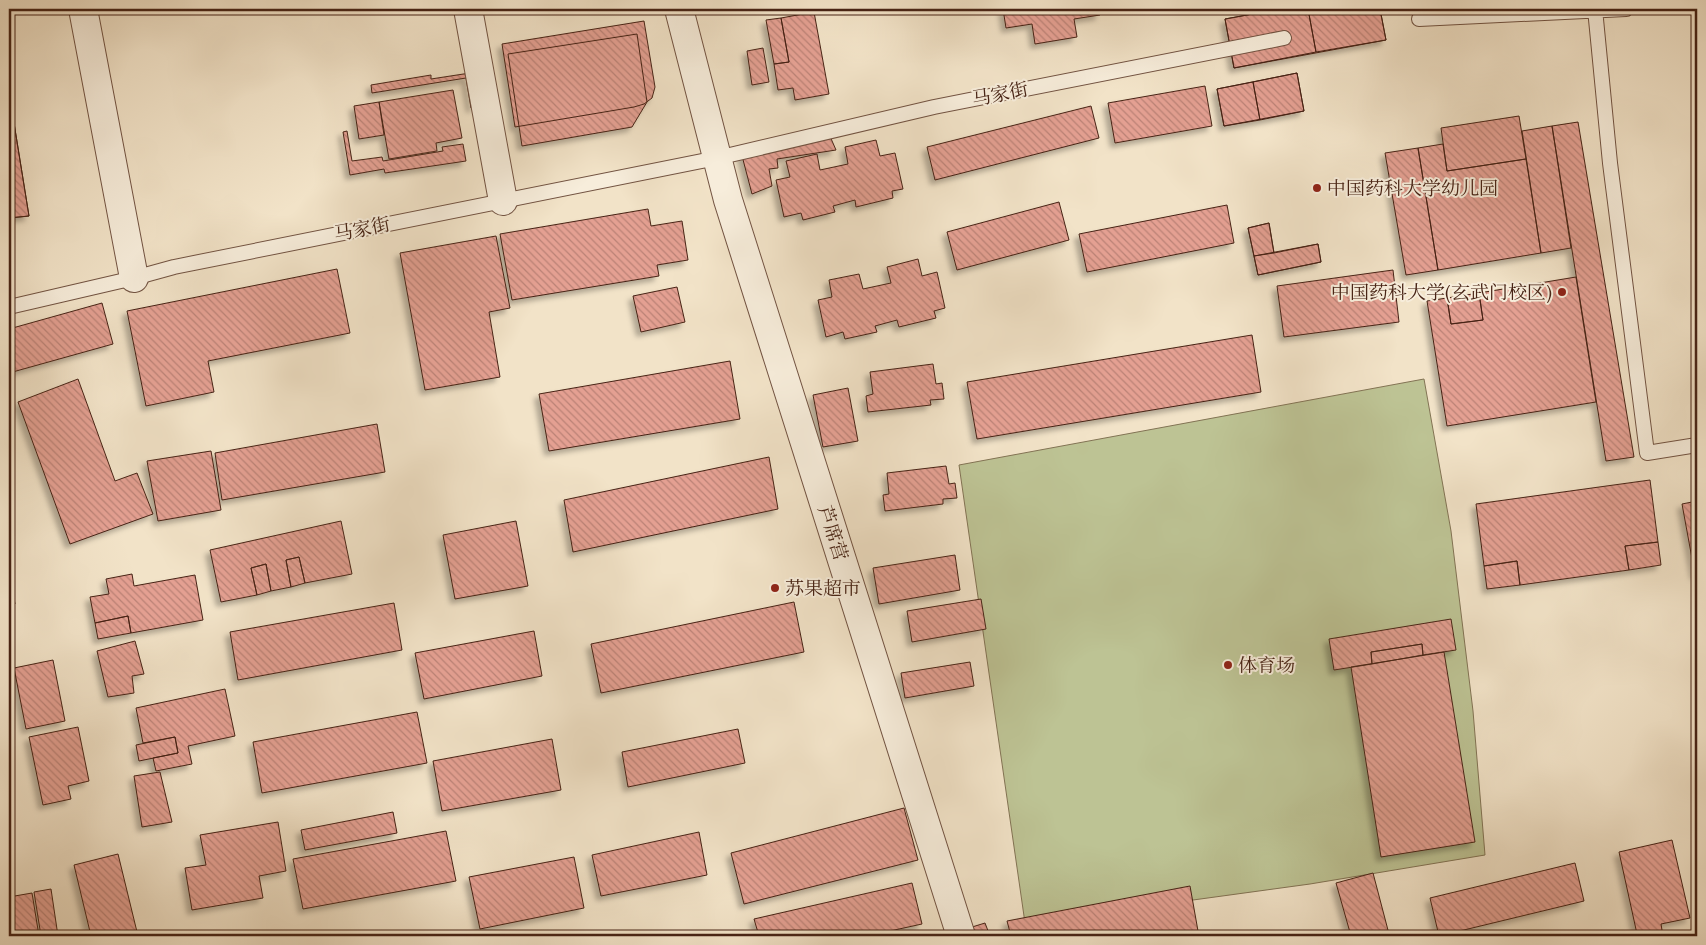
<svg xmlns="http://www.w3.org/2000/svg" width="1706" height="945" font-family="'EB Garamond','Noto Serif SC',serif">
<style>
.green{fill:#bdc394;stroke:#827354}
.building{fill:url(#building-back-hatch);stroke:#472315;filter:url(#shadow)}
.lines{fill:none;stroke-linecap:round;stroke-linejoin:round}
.lane-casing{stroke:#725342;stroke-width:16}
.street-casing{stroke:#725342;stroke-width:30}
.lane{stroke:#f7eddb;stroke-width:14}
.street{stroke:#f7eddb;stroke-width:28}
.poi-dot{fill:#8f2418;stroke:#f7eddb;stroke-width:2}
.labels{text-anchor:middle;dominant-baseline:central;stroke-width:4;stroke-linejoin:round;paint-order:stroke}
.street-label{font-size:19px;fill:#472315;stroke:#f7eddb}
.poi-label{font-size:19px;fill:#472315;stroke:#f7eddb;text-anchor:start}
</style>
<defs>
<pattern id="building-back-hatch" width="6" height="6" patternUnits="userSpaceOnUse" patternTransform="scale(1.25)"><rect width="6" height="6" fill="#e4a092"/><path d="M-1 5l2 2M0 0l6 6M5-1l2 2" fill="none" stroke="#bb8276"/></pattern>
<filter id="shadow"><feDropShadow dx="-4.5" dy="4.5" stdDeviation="2.5" flood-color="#0004"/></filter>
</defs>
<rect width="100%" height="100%" fill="#f2e3c8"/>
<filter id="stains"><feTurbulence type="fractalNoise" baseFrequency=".004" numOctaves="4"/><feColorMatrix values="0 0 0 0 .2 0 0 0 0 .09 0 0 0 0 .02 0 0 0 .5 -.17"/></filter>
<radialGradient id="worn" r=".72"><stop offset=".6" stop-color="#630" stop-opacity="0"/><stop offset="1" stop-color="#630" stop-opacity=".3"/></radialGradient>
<path class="green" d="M1424 379 1451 531 1473 711 1485 855 1310 884 1025 923 959 465Z"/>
<path class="building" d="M1003 9H1099L1100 15 1074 19 1077 37 1035 44 1032 24 1006 28Z
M1280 9H1308L1316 52 1234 68 1225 19Z
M1280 9H1380L1386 40 1234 68 1225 19Z
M1308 9H1380L1386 40 1316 52Z
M814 12 829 94 795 100 793 88 778 90 774 64 789 62 781 18Z
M781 18 789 62 774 64 766 20Z
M644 21 655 87 652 98 644 104 634 107 515 127 502 44Z
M637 34 647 102 632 127 522 146 508 54Z
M763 48 769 82 752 85 747 51Z
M470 73 475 107 471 108 466 78 372 93 371 85 431 75V79Z
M1297 73 1304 111 1224 126 1217 89Z
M1297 73 1304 111 1260 120 1253 82Z
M1253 82 1260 120 1224 126 1217 89Z
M1205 86 1212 126 1115 143 1108 103Z
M453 90 462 138 436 143 437 151 389 159 379 102Z
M9 92 29 216 9 218Z
M9 92 29 216 9 218Z
M379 102 384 135 359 139 354 106Z
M1091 106 1099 138 935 180 927 147Z
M1519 116 1526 159 1447 171 1441 128Z
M1578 122 1634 457 1606 461 1552 126Z
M1552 126 1571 248 1541 253 1522 131Z
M347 131 352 161 382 157 383 161 443 151 442 147 463 144 466 161 385 173 384 169 350 175 343 132Z
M829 134 836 150 777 159 778 168 769 169 772 186 752 194 741 152Z
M876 140 880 156 895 153 903 189 892 191 893 198 856 207 855 200 833 206 835 212 803 220 801 213 784 217 776 180 790 177 786 161 817 154 820 170 848 164 845 147Z
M1443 144 1447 171 1526 159 1541 253 1438 270 1418 148Z
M1418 148 1438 270 1406 275 1385 153Z
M1059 202 1069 240 957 270 947 232Z
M1227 205 1234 243 1087 272 1079 234Z
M648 209 651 226 682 221 688 260 657 265 659 276 512 300 500 234Z
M1269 223 1274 253 1318 244 1321 262 1258 275 1248 228Z
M1269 223 1274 253 1254 256 1248 228Z
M496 236 510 308 489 312 500 377 425 390 400 253Z
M1318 244 1321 262 1258 275 1254 256Z
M918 259 922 276 937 272 945 308 934 311 936 318 899 327 897 320 875 326 877 332 845 339 843 332 826 337 818 300 832 297 829 280 859 274 863 289 891 283 887 267Z
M337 269 350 333 208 361 214 392 146 406 127 311Z
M1393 270 1399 322 1284 337 1277 286Z
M1576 277 1596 402 1447 426 1427 301 1447 298 1451 324 1483 320 1479 293Z
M677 287 685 322 641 332 633 296Z
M1479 293 1483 320 1451 324 1447 298Z
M102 303 113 344 9 373V329Z
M1252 335 1261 392 977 439 967 382Z
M730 361 740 419 549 451 539 394Z
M933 364 936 384 942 383 944 399 930 400 931 405 868 412 866 396 873 394 870 372Z
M78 379 115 481 137 473 153 514 70 544 18 402Z
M848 388 858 441 823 447 813 395Z
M377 424 385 472 222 500 215 453Z
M211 451 221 510 158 521 147 461Z
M769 457 778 509 573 552 564 500Z
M946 466 949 484 955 483 957 498 943 499V504L885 511 883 495 889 494 887 473Z
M1650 480 1658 542 1625 546 1629 570 1520 585 1517 561 1484 566 1476 504Z
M1697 501V575H1695L1682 504Z
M341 521 352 574 305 583 299 557 286 560 291 587 271 591 266 564 251 568 257 595 221 602 210 550Z
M516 521 528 586 455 599 443 535Z
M1658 542 1661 565 1629 570 1625 546Z
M955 555 960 590 879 604 873 568Z
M299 557 305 583 291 587 286 560Z
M1517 561 1520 585 1487 589 1484 566Z
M266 564 271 591 257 595 251 568Z
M9 571 15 604 9 605Z
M132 574 134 586 195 575 203 620 131 633 128 616 95 623 90 597 109 594 106 579Z
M981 599 986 629 912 642 907 611Z
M794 602 804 652 601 693 591 644Z
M394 603 402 650 238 680 230 632Z
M128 616 131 633 98 639 95 623Z
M1451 619 1456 650 1423 655 1422 644 1371 652 1372 664 1334 670 1329 639Z
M534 631 542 676 424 699 415 653Z
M135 641 144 674 132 676 134 693 108 697 97 651Z
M1422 644 1423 655 1372 664 1371 652Z
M1444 652 1475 842 1381 857 1351 667Z
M53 660 65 721 26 729 14 668Z
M970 662 974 686 905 698 901 673Z
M225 689 235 736 188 746 192 764 156 771 153 758 178 753 175 737 143 743 136 708Z
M417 712 427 763 262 793 253 742Z
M78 727 89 781 68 786 71 799 43 805 29 737Z
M738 729 745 763 628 787 622 752Z
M175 737 178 753 139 761 136 745Z
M552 739 561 790 442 811 433 761Z
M160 772 172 822 142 827 134 776Z
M904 808 918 860 744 904 731 853Z
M393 812 397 833 305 850 301 830Z
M278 822 286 871 259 876 263 898 192 910 185 868 206 865 200 835Z
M446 831 456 881 303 909 293 859Z
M699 832 707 875 601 896 592 855Z
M1672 840 1690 918 1661 924 1663 936H1629L1637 934 1619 852Z
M118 854 138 936H91L74 865Z
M574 857 584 908 480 929 469 877Z
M1575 863 1584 901 1439 936 1430 898Z
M1373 873 1389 934 1382 936H1351L1336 883Z
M912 883 922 924 867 936H759L754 919Z
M1190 886 1198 931 1170 936H1011L1007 921Z
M51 889 58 936H41L34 892Z
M32 893 39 936H9V897Z
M985 923 990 936H957L956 932Z"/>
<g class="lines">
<defs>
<path id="lane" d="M1595 9 1610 163 1647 453 1697 445
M1419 19 1626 9
M9 307 134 278 174 267 717 158 934 107 1284 38"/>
<path id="street" d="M83 9 134 278
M468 9 503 201
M679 9 728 200 961 936"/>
</defs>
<use href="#lane" class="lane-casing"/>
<use href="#street" class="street-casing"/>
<use href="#lane" class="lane"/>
<use href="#street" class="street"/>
</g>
<g class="poi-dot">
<circle cx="1317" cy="188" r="5"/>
<circle cx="1562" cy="292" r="5"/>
<circle cx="775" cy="588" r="5"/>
<circle cx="1228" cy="665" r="5"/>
</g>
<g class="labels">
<g class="street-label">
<text transform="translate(1000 94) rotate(-11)">马家街</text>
<text transform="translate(362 229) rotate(-11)">马家街</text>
<text transform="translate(833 533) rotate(72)">芦席营</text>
</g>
<g class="poi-label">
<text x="1327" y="188">中国药科大学幼儿园</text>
<text x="1552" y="292" text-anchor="end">中国药科大学(玄武门校区)</text>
<text x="785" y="588">苏果超市</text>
<text x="1238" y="665">体育场</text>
</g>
</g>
<rect width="1706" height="945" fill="none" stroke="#f2e3c8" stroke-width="30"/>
<rect x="10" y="10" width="1686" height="925" fill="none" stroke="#472315" stroke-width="2.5"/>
<rect x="15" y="15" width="1676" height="915" fill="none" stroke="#472315"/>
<rect width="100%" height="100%" filter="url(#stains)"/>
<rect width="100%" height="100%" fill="url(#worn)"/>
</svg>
